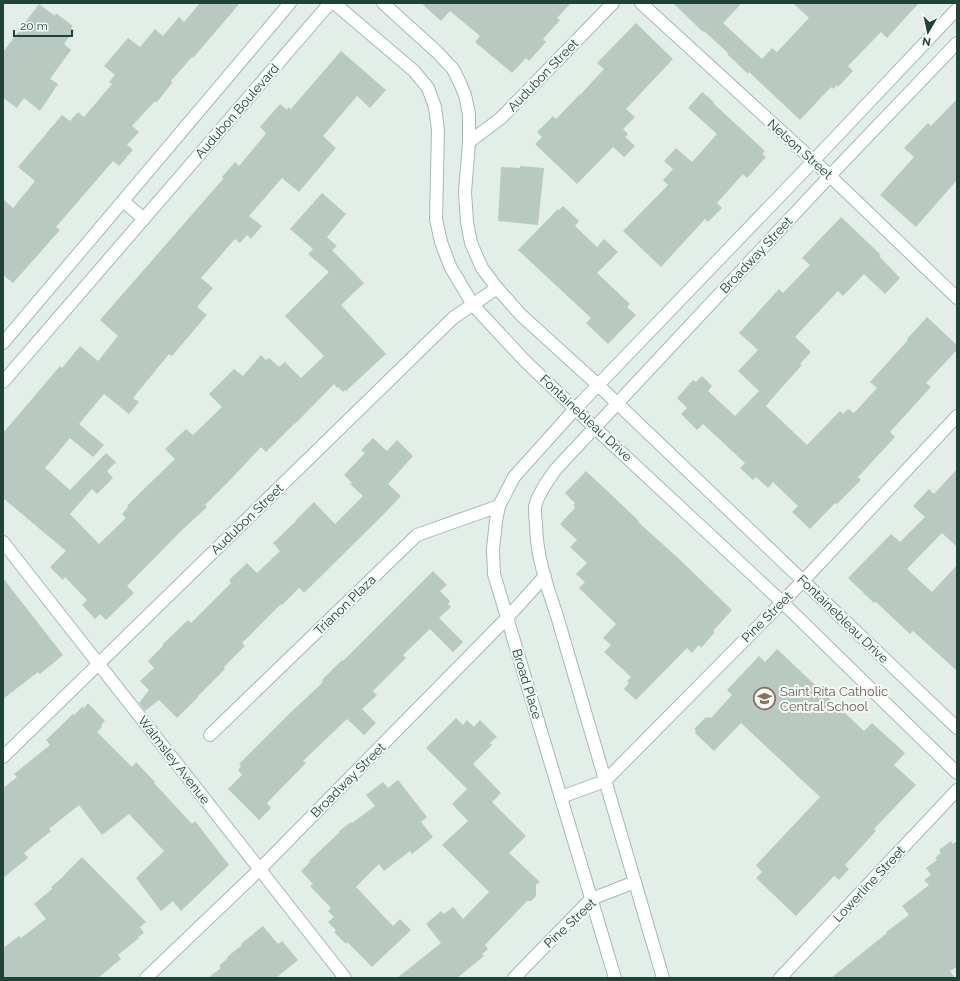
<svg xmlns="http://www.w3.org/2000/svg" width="960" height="981" font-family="Raleway,sans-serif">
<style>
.building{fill:#b8c9c2}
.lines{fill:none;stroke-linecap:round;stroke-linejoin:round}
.street-casing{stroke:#a5b7b0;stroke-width:14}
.secondary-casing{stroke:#a1bbb1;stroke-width:14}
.street{stroke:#fff;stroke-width:12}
.secondary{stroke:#fff;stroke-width:12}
.labels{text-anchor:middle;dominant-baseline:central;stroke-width:4;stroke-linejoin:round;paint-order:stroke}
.street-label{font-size:13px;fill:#214237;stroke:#f4faf7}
.education-label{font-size:13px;fill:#785e54;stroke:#f4faf7;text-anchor:start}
</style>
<rect width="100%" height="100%" fill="#e3eee9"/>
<path class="building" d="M200 3H240L193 58 192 57 171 81 172 83 157 102H154L132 126 139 132 127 145 133 150 119 166 113 161 56 227 60 230 13 283 3 275V199L13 208 35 181 18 167 62 115 70 121 78 112 84 117 112 84 109 82 115 75 104 66 128 38 140 47 155 29 163 36 179 17 184 22Z
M421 3H571L557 18 560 20 543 39 546 42 529 61 526 58 512 73 475 42 480 36 450 11 441 21Z
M673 3H742L723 23 762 59 772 48 777 52 809 18 793 3H919L887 38 881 32 848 66 853 71 838 87 837 85 833 89 831 87 800 120 749 72 748 74 727 54 728 53 704 31 703 32Z
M39 4 55 16 56 13 73 26 71 28 74 30 64 44 71 50 50 79 58 84 40 111 24 98 17 108 3 98V52Z
M636 23 673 59 626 109 635 117 623 129 628 134 625 137 635 146 624 157 613 147 577 184 535 144 542 137 537 132 553 116 556 119 580 94V95L604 69 597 63Z
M341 51 386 90 370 108 357 96 323 136 336 148 299 192 282 178 249 216 262 226 251 239 247 235 240 243 235 239 201 278 213 288 197 307 207 315 172 356 169 354 133 398 139 402 129 414 104 394 79 424 104 445 93 457 70 438 45 468 70 490 106 453 116 462 107 471 113 478 97 494 92 489 70 514 99 544 126 518 122 514 128 507 127 506 146 487 175 459 165 449 186 429 193 435 222 407 209 394 234 369 243 376 261 355 266 360 269 358 279 367 285 362 301 378 324 356 285 316 329 272 308 254 313 249 290 229 322 193 346 214 327 237 337 246 332 250 364 283 341 305 386 354 346 391 345 390 343 392 338 387 337 388 334 384 295 424V423L266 452 261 447 233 477 205 505 207 507 181 531 127 586 134 593 106 620 100 614 95 619 82 605 87 600 65 577 63 580 50 567 66 551 3 498V433L60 366 62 368 80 346 98 361 118 336 100 320 223 179 222 177 235 162 239 166 264 136 266 133 260 127 280 104 287 110 288 107 291 109Z
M702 92 714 102 713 103 765 151 762 154 766 157 747 178 743 174 717 203 722 208 708 222 705 219 661 267 623 231 668 185 663 180 673 169 664 161 676 148 692 162 717 134 688 108Z
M957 99V180L916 227 880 195 914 157 904 148 928 123 931 126Z
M520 166 544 168 538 225 498 221 501 167 520 168Z
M563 206 579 221 575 226 597 247 604 239 618 252 597 273 630 304 627 307 636 315 608 344 586 323 591 318 518 250 558 209 559 210Z
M841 217 881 255 879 256 900 278 885 294 864 274 843 296 838 291 795 337 811 352 800 364 802 365 776 394 766 406 807 445 840 411 843 414 848 409 854 413 877 388 870 382 908 340 907 339 927 317 957 345V350L926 383 931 387 890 432 895 437 858 477 861 480 837 504 835 503 810 529 792 512 798 506 773 482 768 488 756 477 753 480 740 468 745 463 703 424 697 430 681 414 687 408 677 398 693 380 696 382 702 376 712 386 708 391 735 416 759 391 738 371 758 350 739 333 779 289 783 293 810 265 802 258Z
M373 438 387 451 397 440 413 456 388 484 401 496 383 515 304 593 299 588 282 605 281 604 242 643 245 646 224 667 225 669 198 696V697L177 718 159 700 145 711 139 703 149 690 140 681 154 668 148 661 163 646 162 645 188 620 191 623 231 583 229 580 247 563 257 573 280 551 273 543 296 521H295L314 502 335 524 363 496 350 484 352 483 344 475 365 453 361 450Z
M957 469V547L942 533 907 569 932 592 957 565V671L913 631 910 634 876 602 874 603 848 578 891 534 900 542 925 517 913 506 929 489 934 494Z
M586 471 639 521 638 522 677 557 732 610 713 631 715 632 701 648 699 645 692 653 687 648 636 700 624 689 629 683 627 681 631 677 604 652 611 645 603 638 616 624 579 588 585 582 576 574 587 563 570 547 577 540 560 524 575 508 573 505 575 503 565 493Z
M433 571 447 585 440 591 450 601 448 604 451 607 439 618 463 642 453 652 430 629 403 655 406 658 373 691 377 695 362 709 376 723 364 735 347 719 303 761 306 763 267 803 271 808 259 820 228 789 242 775 238 770 241 766 239 764 289 714 321 684 323 681 322 680 342 660 343 661Z
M3 578 63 655 40 674 38 672 3 699Z
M777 649 864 731 872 723 905 753 894 765 916 785 874 829 876 831 845 865 849 869 839 880 834 876 796 916 756 878 762 872 756 865 820 797 741 723 714 751 695 733 696 731 694 729 706 717 707 718 709 717 711 718 732 695 727 690 759 656 765 662Z
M88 703 105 721 101 725 102 727 97 732 132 767 136 762 155 782 154 783 192 824 195 821 229 865 181 911 173 901 161 911 136 878 164 851 129 814 102 835 79 805 49 829 51 831 24 853 28 858 3 878V788L17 777 14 774 50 745 46 740 73 714 74 715 82 707 84 708Z
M456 718 463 725 467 720 474 727 480 720 497 737 490 743 492 745 473 764 501 793 492 802 526 836 509 853 540 882 536 885V896L531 901H527L485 945 488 949 482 954 484 956 457 978H397L441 943 426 924 441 911 444 914 453 907 463 919 489 892 442 845 468 821 452 804 467 789 426 748Z
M398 780 427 817 421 822 433 837 412 854 410 851 384 871 379 864 356 887 393 926 400 919 411 930 372 967 347 942 346 944 334 932 336 930 328 922 334 917 328 911 331 908 310 886 313 884 301 871 310 862 309 861 340 832 339 831 351 822 352 823 375 806 366 795 383 782 388 788Z
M951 841 953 844 957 841V967L950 971 955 978H831L887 933 886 932 909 915 902 906 929 885 924 880 931 875 926 868 937 860 935 858 941 853 939 850Z
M82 857 146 922 140 927 144 933 138 937 139 938 118 955 121 959 98 978H3V948L19 936 21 938 46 919 34 904 52 889 51 887 65 875H64Z
M263 926 278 944 282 941 298 960 276 978H208L221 968 219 966 228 958 227 957 242 945 241 944Z"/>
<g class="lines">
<defs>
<path id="street" d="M641 3 830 176 957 298
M469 142 501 118 613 3
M123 201 144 219
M3 343 290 3
M3 382 330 3
M3 542 345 978
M210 735 417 535 499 506
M3 757 453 318 497 288
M561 797 605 781 803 581 957 416
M146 978 260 869 507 618 545 576
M514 978 591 899 635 882
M780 978 957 790"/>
<path id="secondary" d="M334 3 414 71 428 88 435 107 438 130 436 219 441 242 450 266 473 305 525 361 595 428 782 602 957 773
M383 3 437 52 453 69 460 83 465 95 469 114V142L465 192 467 222 471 243 482 268 497 288 521 315 598 385 957 728
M615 978 494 574 493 549 496 521 499 506 514 477 575 409 799 176 957 9
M663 978 557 616C547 586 536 555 536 523 535 518 535 512 535 507 537 495 549 479 556 469L842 163 957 43"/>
</defs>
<use href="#street" class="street-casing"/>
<use href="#secondary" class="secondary-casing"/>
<use href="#street" class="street"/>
<use href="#secondary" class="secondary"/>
</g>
<defs>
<symbol id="school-ring" viewBox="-11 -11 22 22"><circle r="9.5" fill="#f4faf7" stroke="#8d6e63" stroke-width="1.5"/><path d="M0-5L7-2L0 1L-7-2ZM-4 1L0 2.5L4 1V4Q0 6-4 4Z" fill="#8d6e63"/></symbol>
</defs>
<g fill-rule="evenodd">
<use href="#school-ring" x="752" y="686" width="25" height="25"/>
</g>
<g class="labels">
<g class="street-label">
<text transform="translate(543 75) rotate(-46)">Audubon Street</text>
<text transform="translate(237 111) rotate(-49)">Audubon Boulevard</text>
<text transform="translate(800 149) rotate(42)">Nelson Street</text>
<text transform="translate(756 255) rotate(-47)">Broadway Street</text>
<text transform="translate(586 418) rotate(43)">Fontainebleau Drive</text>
<text transform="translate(247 519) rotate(-44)">Audubon Street</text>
<text transform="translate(345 605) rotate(-44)">Trianon Plaza</text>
<text transform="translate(767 617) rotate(-45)">Pine Street</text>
<text transform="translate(843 619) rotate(44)">Fontainebleau Drive</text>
<text transform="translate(527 684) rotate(73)">Broad Place</text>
<text transform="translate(174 760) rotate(52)">Walmsley Avenue</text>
<text transform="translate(348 780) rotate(-45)">Broadway Street</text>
<text transform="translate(869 884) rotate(-47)">Lowerline Street</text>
<text transform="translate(570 923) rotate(-43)">Pine Street</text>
</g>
<g class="education-label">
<text x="780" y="691">Saint Rita Catholic<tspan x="780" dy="15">Central School</tspan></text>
</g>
</g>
<rect width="960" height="981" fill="none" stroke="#214237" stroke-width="8"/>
<g transform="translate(928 32) rotate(189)" stroke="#f4faf7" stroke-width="3" paint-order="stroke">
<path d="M0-3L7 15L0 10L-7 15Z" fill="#214237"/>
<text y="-6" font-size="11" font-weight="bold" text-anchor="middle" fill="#214237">N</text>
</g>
<path d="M14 30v6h58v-6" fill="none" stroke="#214237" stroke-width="2"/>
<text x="20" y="30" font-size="12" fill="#214237" stroke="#f4faf7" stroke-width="3" paint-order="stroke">20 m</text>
</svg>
